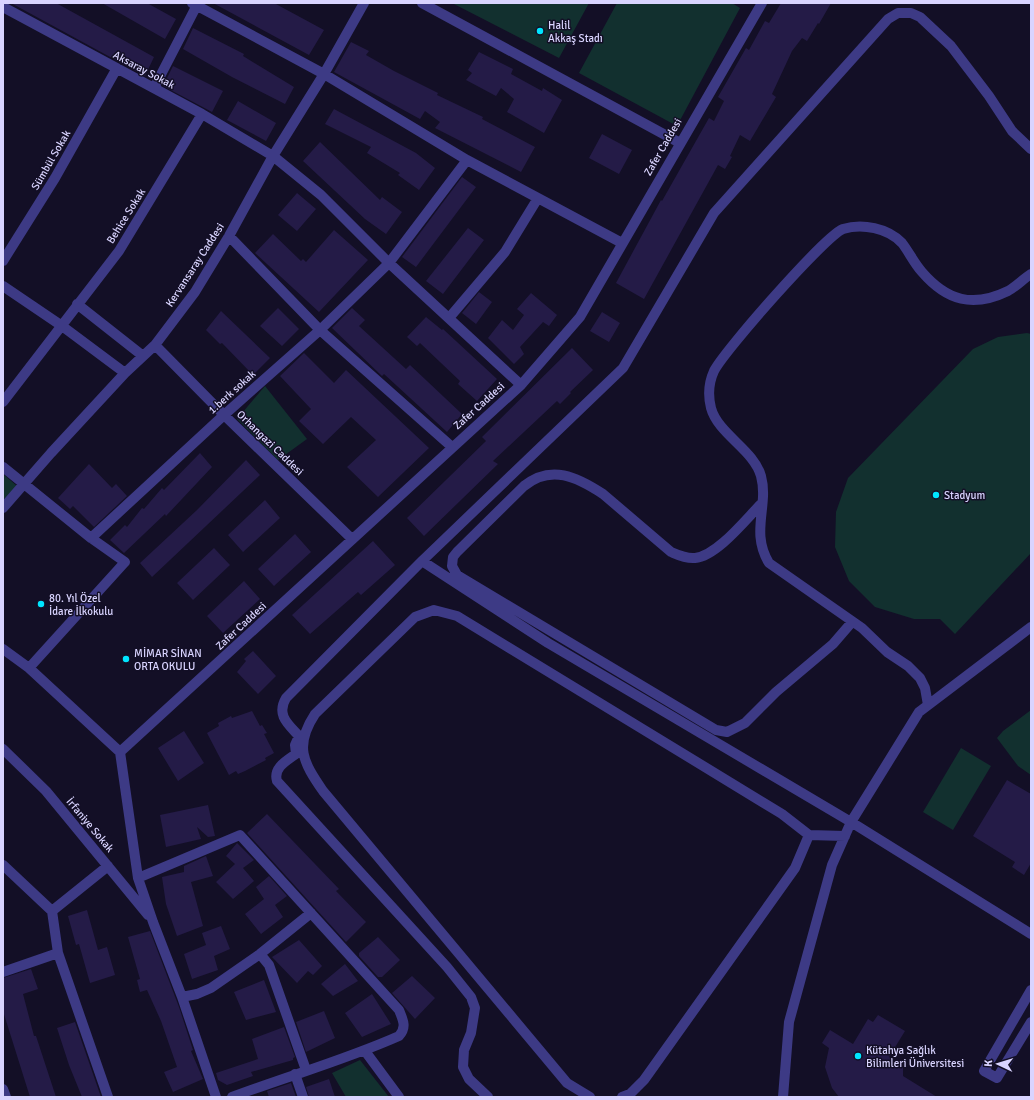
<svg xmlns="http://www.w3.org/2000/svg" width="1034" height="1100" font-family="Signika,sans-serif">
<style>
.green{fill:#12302f}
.building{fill:#241b47}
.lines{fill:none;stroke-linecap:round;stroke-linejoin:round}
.minor{stroke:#3d3a85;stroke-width:10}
.poi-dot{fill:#00e5ff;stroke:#130f26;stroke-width:1.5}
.labels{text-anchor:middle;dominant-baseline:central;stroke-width:3;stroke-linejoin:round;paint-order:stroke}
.poi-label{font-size:11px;fill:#d9d4ff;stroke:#130f26;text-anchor:start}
.street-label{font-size:11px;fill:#d9d4ff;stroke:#130f26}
</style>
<rect width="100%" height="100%" fill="#130f26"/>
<path class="green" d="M452 3H589L559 58Z
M617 3H732L740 8 677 126 579 73Z
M1027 333 1031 334V553L955 634 940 619H914L875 607 849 581 835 547 836 512 848 478 973 349 998 337Z
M265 386 307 439 278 460 237 419Z
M3 474 17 486 3 500Z
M1031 710V775L1018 766 997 738 1003 731Z
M961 748 991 766 953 830 923 812Z
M360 1060 389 1097H346L332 1073Z"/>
<path class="building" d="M11 3H56L154 57 145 76Z
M102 3H147L176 19 165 39Z
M213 3H274L324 30 309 55Z
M781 3H831L819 24 818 23 807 41 802 38 792 51 772 94 776 97 750 141 740 135 730 156 732 157 725 169 718 165 644 299 616 283 661 200 662 201 709 118 714 121 724 101 718 97 746 48 749 50 765 21 769 23Z
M193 28 244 54 243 56 294 87 285 104 232 77 183 49Z
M351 42 369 51 366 55 394 71 438 93 437 95 483 117 482 119 535 147 521 172 435 128 440 122 425 111 420 119 334 72Z
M479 52 513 69 511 74 542 91 543 88 562 100 544 133 507 112 514 99 501 88 496 96 466 80 472 73 468 70Z
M173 66 223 91 212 112 163 86Z
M238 101 276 123 266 141 227 120Z
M334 109 416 153 435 168 419 190 398 175 400 173 367 153 371 147 325 124Z
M602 134 632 150 619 174 589 158Z
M320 142 380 200 382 197 402 212 386 234 365 219 303 161Z
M462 177 476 187 416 267 402 257Z
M297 193 316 209 297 231 278 215Z
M468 228 484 240 443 294 426 281Z
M334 230 368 260 319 312 255 253 273 234 301 261 303 259 306 262Z
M479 292 492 302 476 324 462 313Z
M531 293 557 315 549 326 543 322 520 347 524 354 514 364 488 338 502 320 513 330 524 315 517 309Z
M278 308 299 329 282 346 260 326Z
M352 308 365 320 359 326 406 369 410 365 462 414 447 432 384 374 382 376 332 328Z
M221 311 270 358 253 375 222 343 220 344 206 330Z
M602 312 620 323 609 342 590 331Z
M426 317 442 330 443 329 497 379 477 401 458 384 460 381 420 343 417 346 407 337Z
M572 348 593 370 570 392 571 393 560 404 557 401 493 461 498 464 424 536 407 518 486 441 482 437Z
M304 353 334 383 346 370 429 448 378 497 347 467 376 440 351 417 323 444 299 421 311 409 280 376Z
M200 453 212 467 166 516 165 514 124 553 110 540 125 525 127 527 142 508 144 509 162 488 164 490Z
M246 460 260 475 152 577 140 563 197 510Z
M89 464 112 488 116 484 127 496 94 527 73 506 70 509 58 498Z
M265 500 280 518 243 552 228 535Z
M295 534 311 552 274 586 258 569Z
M373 541 395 565 361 595 358 592 310 634 292 615Z
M214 548 230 565 193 600 177 583Z
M244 581 260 599 223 633 207 616Z
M253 651 276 676 258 694 237 672 246 661 244 659Z
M252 711 260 726 262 725 267 733 264 734 274 753 265 758 266 760 245 771 238 774 236 771 229 775 207 733 219 726 218 723 231 716 232 718Z
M184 731 204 763 178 781 158 748Z
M1007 780 1031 794V863L1024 875 1012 867 1015 862 973 836Z
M208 805 215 836 208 837 197 827 201 839 166 847 160 815Z
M267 814 339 889 336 891 366 922 346 942 247 833Z
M237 843 254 860 243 868 254 881 233 899 216 882 235 864 226 856Z
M206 856 213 876 191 882 203 926 177 936 166 904 162 877 184 872V866Z
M269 876 287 896 275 905 283 917 261 934 245 914 264 899 256 887Z
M87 910 98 950 107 947 115 975 90 983 79 944 76 945 68 916Z
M221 926 230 949 214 956 218 970 192 979 184 954 206 945 202 933Z
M150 931 179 1007 193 1050 191 1051 203 1079 173 1092 164 1072 177 1067 161 1021 147 990 140 992 137 980 140 979 128 937Z
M378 937 400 960 382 977H378L359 956V953Z
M299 940 322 966 313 975 308 971 297 983 272 957Z
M345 964 358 981 333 996 321 984Z
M31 969 38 989 23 994 34 1036H36L56 1097H30L3 1011V978Z
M412 976 435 998 415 1019 392 993Z
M264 980 276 1012 246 1020 234 992Z
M372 994 391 1024 362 1037 345 1013Z
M324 1011 335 1038 306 1052 296 1022Z
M878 1015 905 1031 889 1057 903 1066V1076L937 1097H839L832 1088 825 1067 829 1048 822 1043 830 1030 853 1044 868 1019 873 1022Z
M75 1022 101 1097H82L69 1065 57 1028Z
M284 1027 295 1057 293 1058V1060L251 1072 253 1076 227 1085 218 1080 216 1073 258 1059 252 1039Z
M329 1079 335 1097H309L306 1087Z
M291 1083 296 1097H269L267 1091Z"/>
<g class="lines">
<path class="minor" d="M192 3 324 74 467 160 622 243
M422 3 680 143
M3 7 202 114 273 156 321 195 389 263 521 385
M154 88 197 5
M229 236 320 330 452 447
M3 261 55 178 117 68
M3 286 62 326 125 373
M77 304 143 356
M449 318 505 252 538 198
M155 345 224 415 352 539
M3 402 119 251 202 114
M3 467 91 538 125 562 29 668
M761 504C746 519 717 556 695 558 686 559 678 555 671 552L603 494C577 477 551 464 524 486L457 552 453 557 452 566 457 575 716 730 727 732 745 723 776 692 833 644 852 622
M3 508 51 453 125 373 155 345 195 292 229 236 273 156 324 74 364 3
M91 538 224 415 320 330 389 263 467 160
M422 561 548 643 851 822 1031 934
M3 649 29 668 120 752 138 878 153 922 182 997 216 1097
M928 705 925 688 920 678 908 666 887 652 862 628 769 563C750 532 769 506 761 476 754 450 718 434 711 408 708 396 709 382 714 371 724 351 825 236 843 229 862 223 888 228 902 243 909 252 914 263 922 272 947 301 973 308 1008 291 1017 286 1023 279 1031 274
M3 749 46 791 148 915
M120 752 521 385 580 317 762 3
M3 865 52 911 58 953 108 1097
M138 878 240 835 399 1010C403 1020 407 1027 399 1036 345 1060 288 1076 232 1097
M52 911 108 866
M260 954 269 965 306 1070
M3 972 58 953
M1031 990 984 1071 997 1078 1031 1022
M182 997 197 994 211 988 260 954 311 913
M365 1051 399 1097
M295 1074 303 1097
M3 1089 6 1097
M488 1097 469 1079 463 1067 464 1050 471 1033 475 1008 471 997 447 967 277 781C273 768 286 761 296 754L295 745 299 736C288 724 276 715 286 698L422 561 623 368 714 213 888 19 898 13H911L920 17 951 46 989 96 1012 131 1031 149
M590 1097 567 1083 323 791C303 762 294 746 315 714L415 617 434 610 457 616 782 814 809 835 845 836
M622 1097 630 1094 644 1080 795 868 809 835
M783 1097 789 1022 832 865 851 822 919 712 1031 627"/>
</g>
<g class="poi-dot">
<circle cx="540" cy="31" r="4"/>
<circle cx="936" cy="495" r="4"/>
<circle cx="41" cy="604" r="4"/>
<circle cx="126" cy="659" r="4"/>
<circle cx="858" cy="1056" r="4"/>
</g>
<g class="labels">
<g class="poi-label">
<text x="548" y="25">Halil<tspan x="548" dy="13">Akkaş Stadı</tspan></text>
<text x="944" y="495">Stadyum</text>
<text x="49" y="598">80. Yıl Özel<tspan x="49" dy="13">İdare İlkokulu</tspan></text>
<text x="134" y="653">MİMAR SİNAN<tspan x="134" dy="13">ORTA OKULU</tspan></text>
<text x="866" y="1050">Kütahya Sağlık<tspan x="866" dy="13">Bilimleri Üniversitesi</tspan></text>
</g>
<g class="street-label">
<text transform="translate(144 70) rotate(28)">Aksaray Sokak</text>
<text transform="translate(663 147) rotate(-60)">Zafer Caddesi</text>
<text transform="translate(51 160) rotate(-60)">Sümbül Sokak</text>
<text transform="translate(126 216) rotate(-58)">Behice Sokak</text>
<text transform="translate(195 265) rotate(-57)">Kervansaray Caddesi</text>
<text transform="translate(232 392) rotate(-42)">1.berk sokak</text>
<text transform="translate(479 406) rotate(-42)">Zafer Caddesi</text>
<text transform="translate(270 443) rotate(44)">Orhangazi Caddesi</text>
<text transform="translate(241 626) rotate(-43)">Zafer Caddesi</text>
<text transform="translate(90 825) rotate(50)">İrfaniye Sokak</text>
</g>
</g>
<rect width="1034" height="1100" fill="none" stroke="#d9d4ff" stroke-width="8"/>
<g transform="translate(998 1064) rotate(274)" stroke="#130f26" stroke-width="3" paint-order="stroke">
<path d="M0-3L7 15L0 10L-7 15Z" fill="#d9d4ff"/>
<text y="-6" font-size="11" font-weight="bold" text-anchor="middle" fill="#d9d4ff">K</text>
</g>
</svg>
